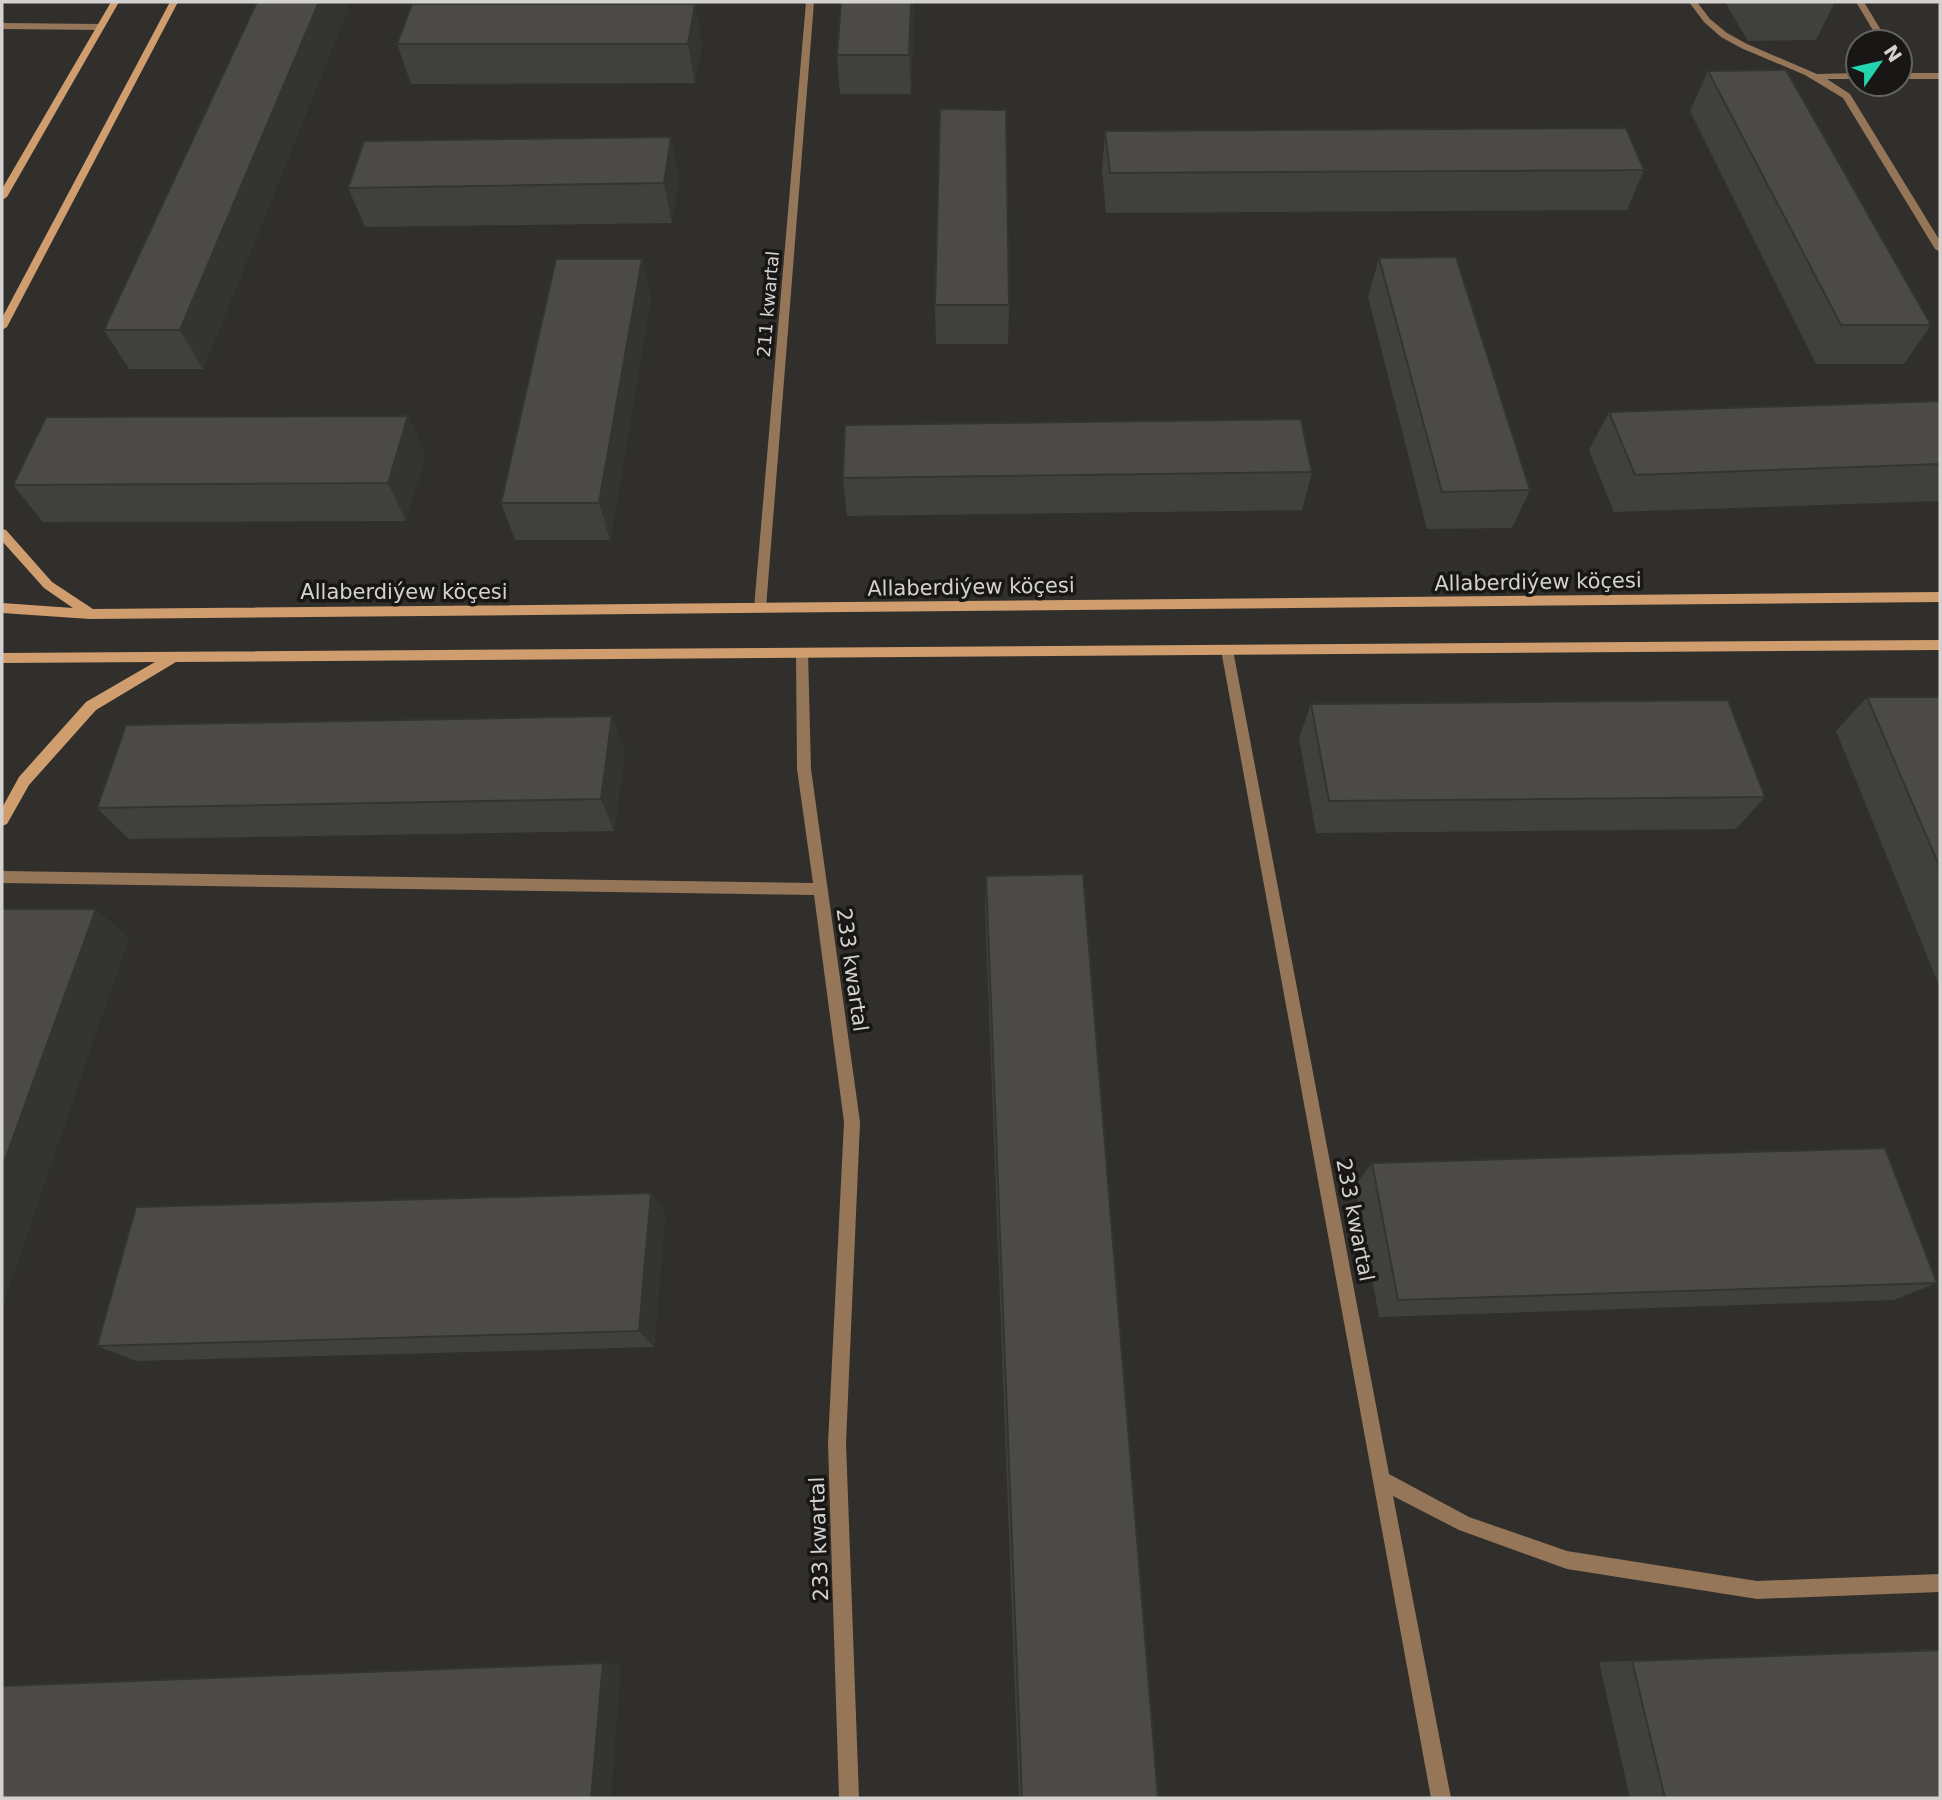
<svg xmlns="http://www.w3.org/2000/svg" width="1942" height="1800" font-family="'DejaVu Sans',sans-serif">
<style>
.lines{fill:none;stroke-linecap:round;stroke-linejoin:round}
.lane{fill:#967659;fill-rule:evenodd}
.secondary{fill:#d09d6f;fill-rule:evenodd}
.wall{fill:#40403c}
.shaded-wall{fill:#343431}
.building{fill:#4b4a46;stroke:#343431;stroke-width:2}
.labels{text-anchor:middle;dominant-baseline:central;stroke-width:7;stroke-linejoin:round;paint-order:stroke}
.far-street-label{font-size:18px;fill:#d4d2d0;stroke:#181715}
.street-label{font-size:21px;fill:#d4d2d0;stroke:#181715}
</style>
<rect width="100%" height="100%" fill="#312f2b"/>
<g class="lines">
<path class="lane" d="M806 2H814L766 608 760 613 754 608Z
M1689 2H1697L1710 19 1727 33 1747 44 1817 74 1858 73V79H1827L1850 94 1940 241V252L1935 249 1843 98 1805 75 1741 48 1721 37 1704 22Z
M1856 2H1864L1888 42H1880Z
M2 23 101 24 105 27 101 30 2 29Z
M1900 73H1940V79H1900Z
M1227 645 1233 650 1389 1474 1469 1517 1567 1551 1757 1581 1940 1574V1592L1757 1599 1567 1569 1459 1530 1393 1496 1451 1798H1431L1221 650Z
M802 648 808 653 811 769 860 1122 846 1443 859 1798H839L828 1443 844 1122 814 895 2 883V871L813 883 797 769 796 653Z"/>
<path class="secondary" d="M111 2H119L7 197 2 200V189Z
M170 2H178L7 327 2 330V318Z
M2 529 6 530 52 582 93 609 1940 592V602L90 619 2 613V603L73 608 44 588 2 541Z
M1940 640V650L176 662 96 710 29 785 7 824 2 826V808L19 777 86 702 155 662 2 663V653Z"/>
</g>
<path class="wall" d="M257 2H345L348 9 203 369H129L104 330Z
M914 2 911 94H840L837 55Z
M1725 2H1835L1816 40 1748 41Z
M695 4 702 44 695 83 411 84 397 44Z
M1708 71 1931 325 1904 364H1816L1690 111Z
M1105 131 1644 170 1627 210 1106 213 1102 171Z
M679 177 672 223 365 227 348 188Z
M1379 258 1530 490 1512 528 1427 529 1368 297Z
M642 259 651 298 610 540H515L501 503Z
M935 305H1009L1008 344H936Z
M1940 401V501L1614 512 1589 450 1609 412Z
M408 416 425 454 406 521 43 522 13 485Z
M1312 472 1302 510 847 516 843 478Z
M1867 697H1940V988L1836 731Z
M1311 704 1765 797 1736 829 1316 833 1299 738Z
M625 750 614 831 129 839 97 808Z
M986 876 1158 1798H1019L985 907Z
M1372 1163 1937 1283 1894 1300 1379 1317 1355 1185Z
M651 1193 665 1214 654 1347 136 1361 97 1346Z
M1940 1649V1798H1630L1599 1662Z"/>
<path class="shaded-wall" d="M319 2H345L348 9 203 369 180 330Z
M911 2H914L911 94 909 55Z
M695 4 702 44 695 83 688 44Z
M671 137 679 177 672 223 664 183Z
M642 259 651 298 610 540 599 503Z
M408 416 425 454 406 521 388 483Z
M612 716 625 750 614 831 601 799Z
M96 909 129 938 2 1308V1168Z
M651 1193 665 1214 654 1347 639 1331Z
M603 1663 621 1664 611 1798H591Z"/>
<path class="building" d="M257 2H319L180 330H104Z
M841 2H911L909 55H837Z
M412 4H695L688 44H397Z
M1786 70 1931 325H1841L1708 71Z
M940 109 1006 110 1009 305H935Z
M1626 128 1644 170 1110 173 1105 131Z
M671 137 664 183 348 188 364 141Z
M1456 257 1530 490 1442 492 1379 258Z
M556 259H642L599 503H501Z
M1940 401V464L1635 475 1609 412Z
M408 416 388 483 13 485 46 417Z
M1301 419 1312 472 843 478 845 425Z
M1867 697H1940V868Z
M1728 700 1765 797 1329 801 1311 704Z
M612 716 601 799 97 808 126 725Z
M1083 874 1158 1798H1022L986 876Z
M2 909H96L2 1168Z
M1885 1148 1937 1283 1398 1300 1372 1163Z
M651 1193 639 1331 97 1346 136 1207Z
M1940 1650V1798H1665L1632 1661Z
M603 1663 591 1798H2V1686Z"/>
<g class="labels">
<g class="far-street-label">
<text transform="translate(768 304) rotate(-85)">211 kwartal</text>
</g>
<g class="street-label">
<text transform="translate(1538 582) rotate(-1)">Allaberdiýew köçesi</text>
<text transform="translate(971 587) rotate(-1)">Allaberdiýew köçesi</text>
<text x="404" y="592">Allaberdiýew köçesi</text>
<text transform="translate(852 970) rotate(82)">233 kwartal</text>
<text transform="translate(1355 1220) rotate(79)">233 kwartal</text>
<text transform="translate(819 1539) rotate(-92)">233 kwartal</text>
</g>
</g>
<rect width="1942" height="1800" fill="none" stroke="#d4d2d0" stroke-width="7"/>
<g transform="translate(1879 63) rotate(56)"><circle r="33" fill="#181715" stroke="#636260" stroke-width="2"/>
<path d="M0-5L12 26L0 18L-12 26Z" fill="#22d5af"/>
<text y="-10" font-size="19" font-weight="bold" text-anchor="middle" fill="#d4d2d0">N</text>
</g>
</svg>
